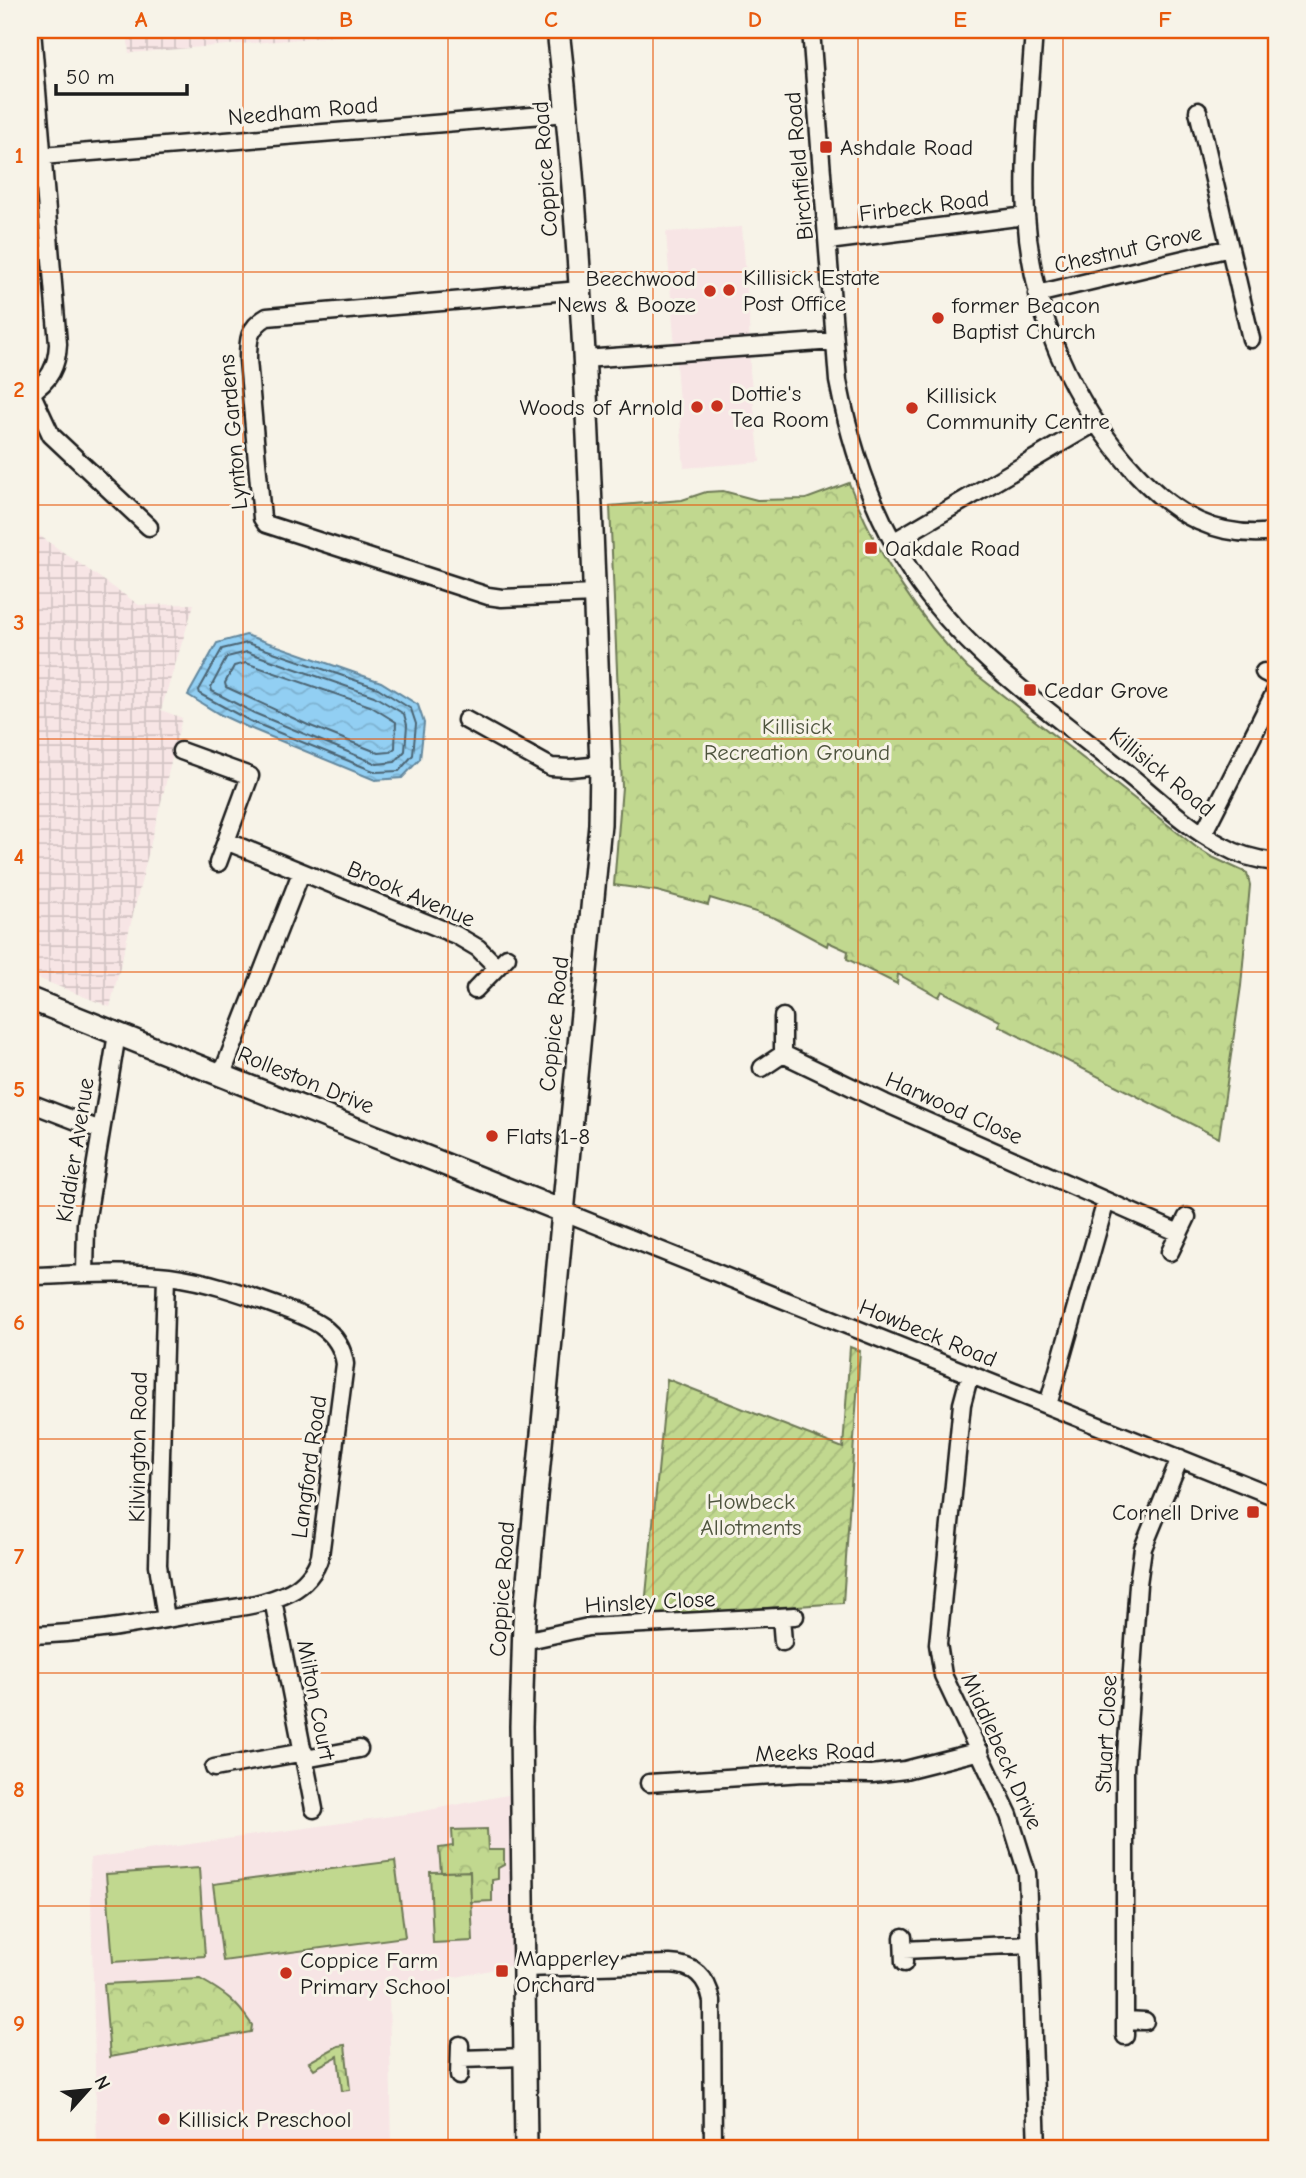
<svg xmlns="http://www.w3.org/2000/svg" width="1306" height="2178" font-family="'Comic Neue',sans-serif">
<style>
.built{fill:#f7e5e5}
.industrial{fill:url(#industrial-grid)}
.grass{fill:#c1d88f;stroke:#6e7a56;stroke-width:2}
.park{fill:url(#park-crowns);stroke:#6e7a56;stroke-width:2}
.garden{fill:url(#garden-furrows);stroke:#6e7a56;stroke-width:2}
.water{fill:url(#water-waves);stroke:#63879d;stroke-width:2}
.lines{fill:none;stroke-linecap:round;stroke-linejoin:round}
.shore{stroke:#4b6472;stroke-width:2}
.street-casing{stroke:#1c1c1c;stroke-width:21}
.secondary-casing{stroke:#1c1c1c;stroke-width:26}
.street{stroke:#f7f3e8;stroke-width:16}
.secondary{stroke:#f7f3e8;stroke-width:21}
.grid{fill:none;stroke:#e8590c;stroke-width:2;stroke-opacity:0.55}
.poi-dot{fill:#c8321e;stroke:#f7f3e8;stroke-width:2.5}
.labels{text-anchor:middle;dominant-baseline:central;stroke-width:6;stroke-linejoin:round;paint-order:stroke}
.street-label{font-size:23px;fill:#1c1c1c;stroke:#f7f3e8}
.poi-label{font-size:23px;fill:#1c1c1c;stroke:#f7f3e8;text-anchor:start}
.park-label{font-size:23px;fill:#4e543e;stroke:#f7f3e8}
.neatline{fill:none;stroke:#e8590c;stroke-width:2.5}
.grid-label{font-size:23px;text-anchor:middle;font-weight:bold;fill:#e8590c}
</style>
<defs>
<pattern id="industrial-grid" width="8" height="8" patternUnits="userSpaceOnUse" patternTransform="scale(1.75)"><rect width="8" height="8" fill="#f7e5e5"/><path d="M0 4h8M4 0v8" fill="none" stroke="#d3c4c4"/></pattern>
<pattern id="park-crowns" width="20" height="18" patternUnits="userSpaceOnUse" patternTransform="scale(1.75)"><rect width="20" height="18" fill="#c1d88f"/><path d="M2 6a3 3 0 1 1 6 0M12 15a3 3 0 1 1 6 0" fill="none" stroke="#a5b97b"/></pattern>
<pattern id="garden-furrows" width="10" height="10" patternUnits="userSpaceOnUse" patternTransform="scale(1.75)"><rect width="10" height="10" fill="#c1d88f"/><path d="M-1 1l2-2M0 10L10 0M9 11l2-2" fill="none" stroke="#a5b97b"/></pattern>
<pattern id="water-waves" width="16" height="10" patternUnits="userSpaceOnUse" patternTransform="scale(1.75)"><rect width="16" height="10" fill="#92cff3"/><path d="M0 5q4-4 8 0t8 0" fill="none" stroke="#7db1d0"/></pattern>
</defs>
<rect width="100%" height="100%" fill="#f7f3e8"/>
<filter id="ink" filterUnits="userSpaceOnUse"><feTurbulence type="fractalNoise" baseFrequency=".0143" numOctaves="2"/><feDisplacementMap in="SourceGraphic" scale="14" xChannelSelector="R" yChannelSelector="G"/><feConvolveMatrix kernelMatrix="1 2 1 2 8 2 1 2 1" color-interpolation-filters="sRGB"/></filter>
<g filter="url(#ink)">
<path class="built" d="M742 227 749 313 750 371 760 462 684 468 666 232Z
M513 1794 515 1965 422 1984 389 1994 392 2148H97L90 1858 413 1813Z"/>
<path class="industrial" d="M127 30H409L129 53Z
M30 529 139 605 194 604 161 710 182 718 110 1007 30 975Z"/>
<path class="grass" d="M395 1861 405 1937 223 1961 213 1884Z
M199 1868 205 1956 113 1962 106 1874Z
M470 1871 473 1941 433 1943 430 1872Z"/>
<path class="park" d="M849 483C875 551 917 617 968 668L1196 847 1212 857 1247 873 1250 885 1241 986 1219 1138 999 1026 1000 1021 942 991 939 997 898 974 897 984 847 959 848 951 828 942 827 946 775 918 710 898 708 905 657 891 614 885 622 787 610 506 682 500 706 492 723 491 757 500 806 499Z
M487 1829 488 1850H504V1865L498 1868V1879L492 1880V1901L471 1902 470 1871 441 1872 439 1848 453 1846 452 1830Z
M200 1979C225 1993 236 2001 252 2025L251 2032 110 2057 104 1984Z
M345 2045 350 2090 342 2091 338 2056 314 2069 309 2062 338 2046Z"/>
<path class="garden" d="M850 1347 860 1351 843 1603 644 1616 667 1379 843 1448Z"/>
<path class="water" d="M246 635 381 682 418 705 424 723 420 759 402 778 375 780 247 727 219 714 188 695 217 643Z"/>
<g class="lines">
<path class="shore" d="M247 643 378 688 411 709 416 724 413 755 399 771 376 772 250 721 200 694 199 690 222 649Z
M247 652 374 696 404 714 407 725 405 751 395 762 377 764 254 713 212 691 211 687 227 657Z
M246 663 370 706 396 722 395 748 390 752 379 753 308 725 226 687 225 683 234 666Z"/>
<defs>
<path id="street" d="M811 30 838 381C851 448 873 515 912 573 965 654 1050 711 1124 771 1155 796 1186 827 1221 845 1238 855 1257 860 1276 862
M1034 30C1030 91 1023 154 1026 215 1032 312 1070 402 1136 473 1176 516 1216 539 1276 532
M1198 111 1251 339
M42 156 568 113
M828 241 1026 216
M580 290 267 317C248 328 248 340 248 360L262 518 266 524 488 596 502 598 594 594
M1037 294 1230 248
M584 359 834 341
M31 392 51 435 149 527
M30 393C50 381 57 366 58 344L32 30
M893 542 1095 423
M1264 672 1276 678
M466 720 551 767 570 768 601 765
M181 751 250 776 218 863
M1203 834 1276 690
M226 841 456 935 478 948 497 967
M475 990 507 957
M783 1054 885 1103 1179 1233
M762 1068 783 1054V1017
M222 1074 301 873
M30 1103 100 1130
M562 1211 1276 1497
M1170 1252 1187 1217
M85 1274 86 1223 117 1034
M30 1276C74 1275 126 1271 169 1276 207 1281 241 1293 277 1306 307 1317 340 1327 345 1364L320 1556C316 1571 304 1585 290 1592 265 1605 234 1608 206 1612 148 1622 89 1634 30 1635
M166 1276 158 1565 166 1619
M970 1374 962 1404 938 1644 943 1675 1009 1815 1027 1873 1037 2148
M1048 1405 1106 1201
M273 1600 314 1809
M781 1617 783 1642
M524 1641 588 1627 795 1616
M305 1759 359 1749
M214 1768 304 1752
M649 1783 804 1773 872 1774 905 1770 980 1751
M903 1937 904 1963
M904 1950 1029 1944
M524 1968 670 1964C695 1965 707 1977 712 2001L713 2148
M1125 2020 1145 2021
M1125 2036V1770L1138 1584 1143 1548 1180 1458
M460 2059 525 2057
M459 2076 460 2045"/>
<path id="secondary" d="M30 999 562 1211
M526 2148 521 1726 524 1623 600 824 601 765C591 520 586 274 558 30"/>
</defs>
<use href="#street" class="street-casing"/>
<use href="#secondary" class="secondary-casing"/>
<use href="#street" class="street"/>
<use href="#secondary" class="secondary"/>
</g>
</g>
<path class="grid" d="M243 30V2148M448 30V2148M653 30V2148M858 30V2148M1063 30V2148M30 272H1276M30 505H1276M30 739H1276M30 972H1276M30 1206H1276M30 1439H1276M30 1673H1276M30 1906H1276"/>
<g class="poi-dot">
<rect x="819" y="140" width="14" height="14" rx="3.5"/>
<circle cx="729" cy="290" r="7"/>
<circle cx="710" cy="291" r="7"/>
<circle cx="938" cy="318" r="7"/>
<circle cx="717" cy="406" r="7"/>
<circle cx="697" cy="407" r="7"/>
<circle cx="912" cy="408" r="7"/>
<rect x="864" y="541" width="14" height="14" rx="3.5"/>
<rect x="1023" y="683" width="14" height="14" rx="3.5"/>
<circle cx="492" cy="1136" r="7"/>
<rect x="1246" y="1505" width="14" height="14" rx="3.5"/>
<rect x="495" y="1964" width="14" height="14" rx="3.5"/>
<circle cx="286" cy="1973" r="7"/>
<circle cx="164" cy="2119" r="7"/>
</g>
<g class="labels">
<g class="street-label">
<text transform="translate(303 111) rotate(-5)">Needham Road</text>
<text transform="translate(799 166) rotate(-95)">Birchfield Road</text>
<text transform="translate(545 169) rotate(-94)">Coppice Road</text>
<text transform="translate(924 206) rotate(-7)">Firbeck Road</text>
<text transform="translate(1128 249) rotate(-13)">Chestnut Grove</text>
<text transform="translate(233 432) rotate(-95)">Lynton Gardens</text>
<text transform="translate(1162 772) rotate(39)">Killisick Road</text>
<text transform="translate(411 894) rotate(23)">Brook Avenue</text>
<text transform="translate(554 1024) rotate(-84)">Coppice Road</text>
<text transform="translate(306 1080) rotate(22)">Rolleston Drive</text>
<text transform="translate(954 1108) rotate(24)">Harwood Close</text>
<text transform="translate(75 1150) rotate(-81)">Kiddier Avenue</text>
<text transform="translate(928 1333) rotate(22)">Howbeck Road</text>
<text transform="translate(138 1447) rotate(-89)">Kilvington Road</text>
<text transform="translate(309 1467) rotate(-82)">Langford Road</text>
<text transform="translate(502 1589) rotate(-86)">Coppice Road</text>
<text transform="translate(650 1602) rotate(-3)">Hinsley Close</text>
<text transform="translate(316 1700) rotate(79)">Milton Court</text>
<text transform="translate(1106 1734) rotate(-87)">Stuart Close</text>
<text transform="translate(1002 1751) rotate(66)">Middlebeck Drive</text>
<text transform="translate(815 1752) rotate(-2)">Meeks Road</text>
</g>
<g class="poi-label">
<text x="840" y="147">Ashdale Road</text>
<text x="743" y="277">Killisick Estate<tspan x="743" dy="26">Post Office</tspan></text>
<text x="696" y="278" text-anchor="end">Beechwood<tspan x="696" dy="26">News &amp; Booze</tspan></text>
<text x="952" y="305">former Beacon<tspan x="952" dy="26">Baptist Church</tspan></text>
<text x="731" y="393">Dottie's<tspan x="731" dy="26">Tea Room</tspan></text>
<text x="926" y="395">Killisick<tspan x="926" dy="26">Community Centre</tspan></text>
<text x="683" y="407" text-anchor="end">Woods of Arnold</text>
<text x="885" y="548">Oakdale Road</text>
<text x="1044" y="690">Cedar Grove</text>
<text x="506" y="1136">Flats 1-8</text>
<text x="1239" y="1512" text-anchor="end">Cornell Drive</text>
<text x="516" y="1958">Mapperley<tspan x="516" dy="26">Orchard</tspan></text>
<text x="300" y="1960">Coppice Farm<tspan x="300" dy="26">Primary School</tspan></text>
<text x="178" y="2119">Killisick Preschool</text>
</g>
<g class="park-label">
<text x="797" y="726">Killisick<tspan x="797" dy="26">Recreation Ground</tspan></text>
<text x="751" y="1501">Howbeck<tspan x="751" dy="26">Allotments</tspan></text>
</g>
</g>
<rect width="1306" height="2178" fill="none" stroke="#f7f3e8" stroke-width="77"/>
<g transform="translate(88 2090) rotate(63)" stroke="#f7f3e8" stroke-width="5" paint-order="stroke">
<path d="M0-5L12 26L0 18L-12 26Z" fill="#1c1c1c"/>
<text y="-10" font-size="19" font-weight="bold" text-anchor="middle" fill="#1c1c1c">N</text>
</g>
<path d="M56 84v10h131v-10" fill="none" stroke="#1c1c1c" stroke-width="3.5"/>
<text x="66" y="84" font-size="21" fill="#1c1c1c" stroke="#f7f3e8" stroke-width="5" paint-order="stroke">50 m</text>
<rect x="38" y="38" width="1230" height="2102" class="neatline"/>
<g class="grid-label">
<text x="141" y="27">A</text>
<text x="346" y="27">B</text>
<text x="551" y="27">C</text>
<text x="755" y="27">D</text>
<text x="960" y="27">E</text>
<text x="1165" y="27">F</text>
<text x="19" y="163">1</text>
<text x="19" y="397">2</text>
<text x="19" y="630">3</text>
<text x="19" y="864">4</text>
<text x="19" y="1097">5</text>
<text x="19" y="1330">6</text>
<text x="19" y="1564">7</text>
<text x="19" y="1797">8</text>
<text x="19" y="2031">9</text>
</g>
</svg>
